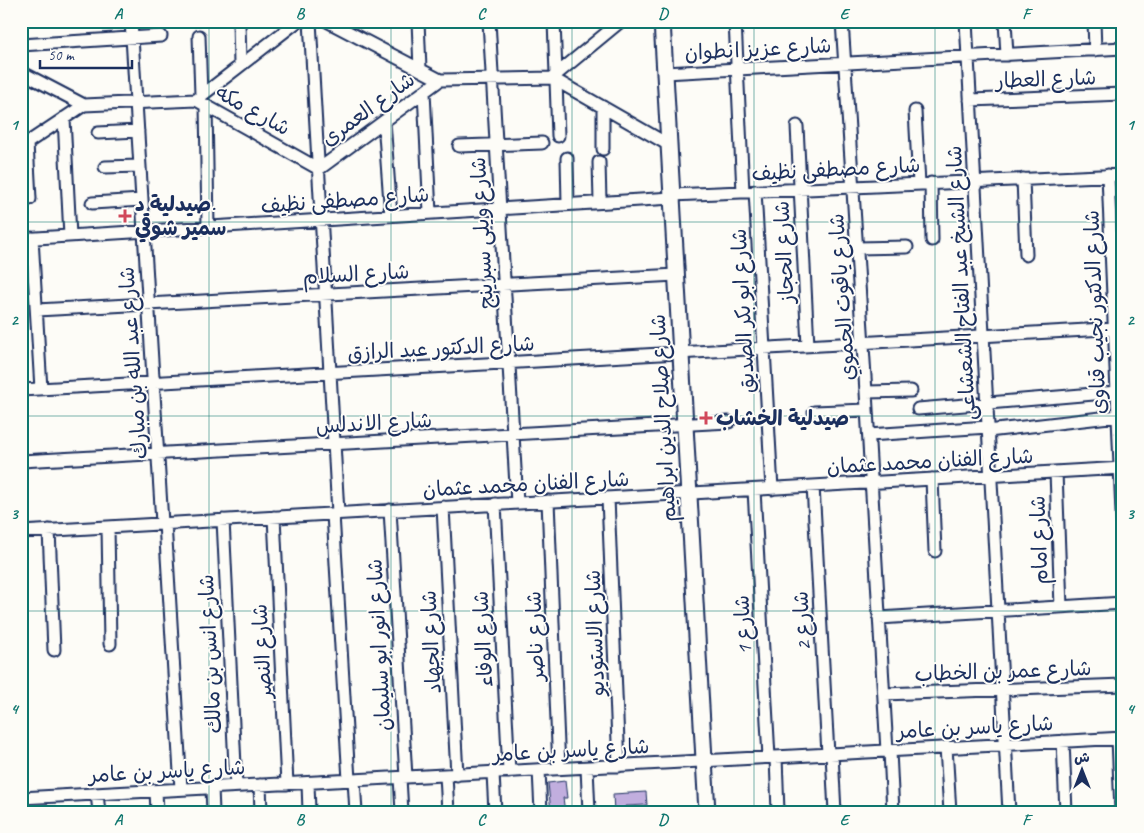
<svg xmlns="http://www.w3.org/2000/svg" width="1144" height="833" font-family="Caveat,'Playpen Sans Arabic',sans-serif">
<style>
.building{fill:#c1aede;stroke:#1b2f5e}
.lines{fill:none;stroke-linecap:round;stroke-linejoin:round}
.street-casing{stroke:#1b2f5e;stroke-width:15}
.secondary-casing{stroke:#1b2f5e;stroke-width:19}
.street{stroke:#fdfcf7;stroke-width:11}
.secondary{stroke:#fdfcf7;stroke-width:15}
.grid{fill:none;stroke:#0f766e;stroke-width:1;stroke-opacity:0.55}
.poi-dot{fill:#d1495b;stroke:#fdfcf7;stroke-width:2}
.labels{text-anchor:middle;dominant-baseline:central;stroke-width:4;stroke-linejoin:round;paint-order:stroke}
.street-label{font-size:21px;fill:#1b2f5e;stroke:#fdfcf7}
.poi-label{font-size:21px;font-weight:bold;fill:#1b2f5e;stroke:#fdfcf7;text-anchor:start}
.neatline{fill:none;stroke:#0f766e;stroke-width:2}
.grid-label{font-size:16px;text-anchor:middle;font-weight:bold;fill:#0f766e}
</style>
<rect width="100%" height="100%" fill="#fdfcf7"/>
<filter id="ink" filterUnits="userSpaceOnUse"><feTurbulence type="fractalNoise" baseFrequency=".02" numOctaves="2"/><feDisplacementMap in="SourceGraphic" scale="10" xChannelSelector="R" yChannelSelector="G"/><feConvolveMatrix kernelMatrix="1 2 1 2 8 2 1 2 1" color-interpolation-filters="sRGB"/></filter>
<g filter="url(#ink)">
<path class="building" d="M565 781 567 798H563L565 812H551L548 783Z
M646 792 647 805 625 806V812H614L613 794Z"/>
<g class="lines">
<defs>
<path id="street" d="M131 21 162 523
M239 21 240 65
M310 21 338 513
M327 21 440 80 552 78 669 145
M418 21 420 69
M489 21 517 503
M554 21 556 74
M735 21 743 192
M842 21 866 392 887 751
M966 21 1009 812
M1005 21 1007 55
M1094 21 1095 50
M199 36 201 95
M21 45 161 36
M21 72 84 105 196 100
M665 73 1123 48
M552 78 621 21
M556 81 558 136
M424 92 430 213
M196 100 319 169 440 80
M196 100 298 21
M970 100 1123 94
M206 105 208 227
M915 111 919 184
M64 118 70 236
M384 121 391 216
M797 126 808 346
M98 133 138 131
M27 143 30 199
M459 146 542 143
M21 147 84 105
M603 149V107
M567 158 568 204
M599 162 600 202
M105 167 140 166
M1108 175 1123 538
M1023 179 1026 255
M931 183 932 240
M755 191 772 489
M672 195 1123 175
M92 203 142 200
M32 238 41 389
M21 239 672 198
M857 248 907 247
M37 310 676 275
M21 390 1123 328
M866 392 911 391
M918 409 1117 392
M814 412 867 410
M988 431 1118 416
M869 435 988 427
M21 461 729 422
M1056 472 1061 607
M932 479 935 551
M813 486 828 754
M754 490 769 757
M608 498 619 766
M548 501 559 769
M495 504 509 772
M443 507 457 775
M390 510 406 777
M333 514 349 780
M274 517 287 784
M223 520 236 786
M165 523 181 789
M108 527 110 644
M49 530 54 650
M21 532 1123 468
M879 618 1123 603
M884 694 1123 685
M1118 738 1121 812
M1063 741 1066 812
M946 747 950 812
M890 751 893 812
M832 754 835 812
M776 757 778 812
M587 768 589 812
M539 770 541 812
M493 773 495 812
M446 775 448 812
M400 778 402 812
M354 780 356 812
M308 783 309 812
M260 785 261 812
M212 788 213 812
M156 791 157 812
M97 794 99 812
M21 798 1123 738"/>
<path id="secondary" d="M662 21 707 812"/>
</defs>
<use href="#street" class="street-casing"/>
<use href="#secondary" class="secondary-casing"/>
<use href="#street" class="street"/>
<use href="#secondary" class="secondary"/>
</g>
</g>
<path class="grid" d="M209 21V812M391 21V812M572 21V812M754 21V812M935 21V812M21 222H1123M21 416H1123M21 611H1123"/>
<g class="poi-dot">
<path d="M122.5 208.5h5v5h5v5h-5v5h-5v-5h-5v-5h5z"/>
<path d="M703.5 410.5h5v5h5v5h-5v5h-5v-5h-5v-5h5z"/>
</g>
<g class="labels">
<g class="street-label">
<text transform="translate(758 49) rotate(-3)">شارع عزيز انطوان</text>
<text transform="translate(1046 79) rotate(-2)">شارع العطار</text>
<text transform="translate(368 109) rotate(-36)">شارع العمرى</text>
<text transform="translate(253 110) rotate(29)">شارع مكه</text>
<text transform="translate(836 169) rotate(-3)">شارع مصطفى نظيف</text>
<text transform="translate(345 200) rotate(-4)">شارع مصطفى نظيف</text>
<text transform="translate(482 233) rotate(-93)">شارع ويلى سبرينج</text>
<text transform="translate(784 252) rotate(-93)">شارع الحجاز</text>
<text transform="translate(356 274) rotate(-3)">شارع السلام</text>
<text transform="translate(961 283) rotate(-93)">شارع الشيخ عبد الفتاح الشعشاعى</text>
<text transform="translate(842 297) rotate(-94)">شارع ياقوت الحموي</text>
<text transform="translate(743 311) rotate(-93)">شارع ابو بكر الصديق</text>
<text transform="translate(1095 312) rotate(-92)">شارع الدكتور نجيب قناوى</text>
<text transform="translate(441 348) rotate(-3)">شارع الدكتور عبد الرازق</text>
<text transform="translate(133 363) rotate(-94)">شارع عبد الله بن مبارك</text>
<text transform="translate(663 418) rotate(-93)">شارع صلاح الدين ابراهيم</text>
<text transform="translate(374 423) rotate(-3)">شارع الاندلس</text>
<text transform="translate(930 461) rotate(-3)">شارع الفنان محمد عثمان</text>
<text transform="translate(526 484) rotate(-3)">شارع الفنان محمد عثمان</text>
<text transform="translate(1039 540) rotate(-92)">شارع امام</text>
<text transform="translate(802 621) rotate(-93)">شارع 2</text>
<text transform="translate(743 625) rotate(-93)">شارع 1</text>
<text transform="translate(595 633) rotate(-92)">شارع الاستوديو</text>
<text transform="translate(535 636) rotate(-92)">شارع ناصر</text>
<text transform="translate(483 639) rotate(-93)">شارع الوفاء</text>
<text transform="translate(431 642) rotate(-93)">شارع الجهاد</text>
<text transform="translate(379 645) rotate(-93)">شارع انور ابو سليمان</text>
<text transform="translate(262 651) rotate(-93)">شارع النصر</text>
<text transform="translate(210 654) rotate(-93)">شارع انس بن مالك</text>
<text transform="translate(1003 671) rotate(-2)">شارع عمر بن الخطاب</text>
<text transform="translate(975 727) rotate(-3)">شارع ياسر بن عامر</text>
<text transform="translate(571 750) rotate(-3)">شارع ياسر بن عامر</text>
<text transform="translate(167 771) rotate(-3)">شارع ياسر بن عامر</text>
</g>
<g class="poi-label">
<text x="135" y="204">صيدلية د.<tspan x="135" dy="24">سمير شوقي</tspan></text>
<text x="716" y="418">صيدلية الخشاب</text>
</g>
</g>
<rect width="1144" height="833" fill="none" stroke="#fdfcf7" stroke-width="55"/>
<g transform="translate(1082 770)" stroke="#fdfcf7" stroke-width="4" paint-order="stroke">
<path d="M0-4L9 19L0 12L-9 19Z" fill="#1b2f5e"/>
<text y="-8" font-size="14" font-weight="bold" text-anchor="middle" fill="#1b2f5e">ش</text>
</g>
<path d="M40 60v8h92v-8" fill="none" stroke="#1b2f5e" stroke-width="2.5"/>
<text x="48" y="60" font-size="15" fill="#1b2f5e" stroke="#fdfcf7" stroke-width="4" paint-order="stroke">50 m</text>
<rect x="28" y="28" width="1088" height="778" class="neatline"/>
<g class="grid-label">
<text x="118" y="19">A</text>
<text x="300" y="19">B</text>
<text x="481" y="19">C</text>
<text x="663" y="19">D</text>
<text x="844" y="19">E</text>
<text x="1026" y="19">F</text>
<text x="14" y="130">1</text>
<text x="1130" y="130">1</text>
<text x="14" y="325">2</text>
<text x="1130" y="325">2</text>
<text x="14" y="519">3</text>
<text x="1130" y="519">3</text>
<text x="14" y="714">4</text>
<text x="1130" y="714">4</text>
<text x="118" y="825">A</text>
<text x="300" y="825">B</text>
<text x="481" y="825">C</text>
<text x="663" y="825">D</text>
<text x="844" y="825">E</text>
<text x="1026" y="825">F</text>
</g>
</svg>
